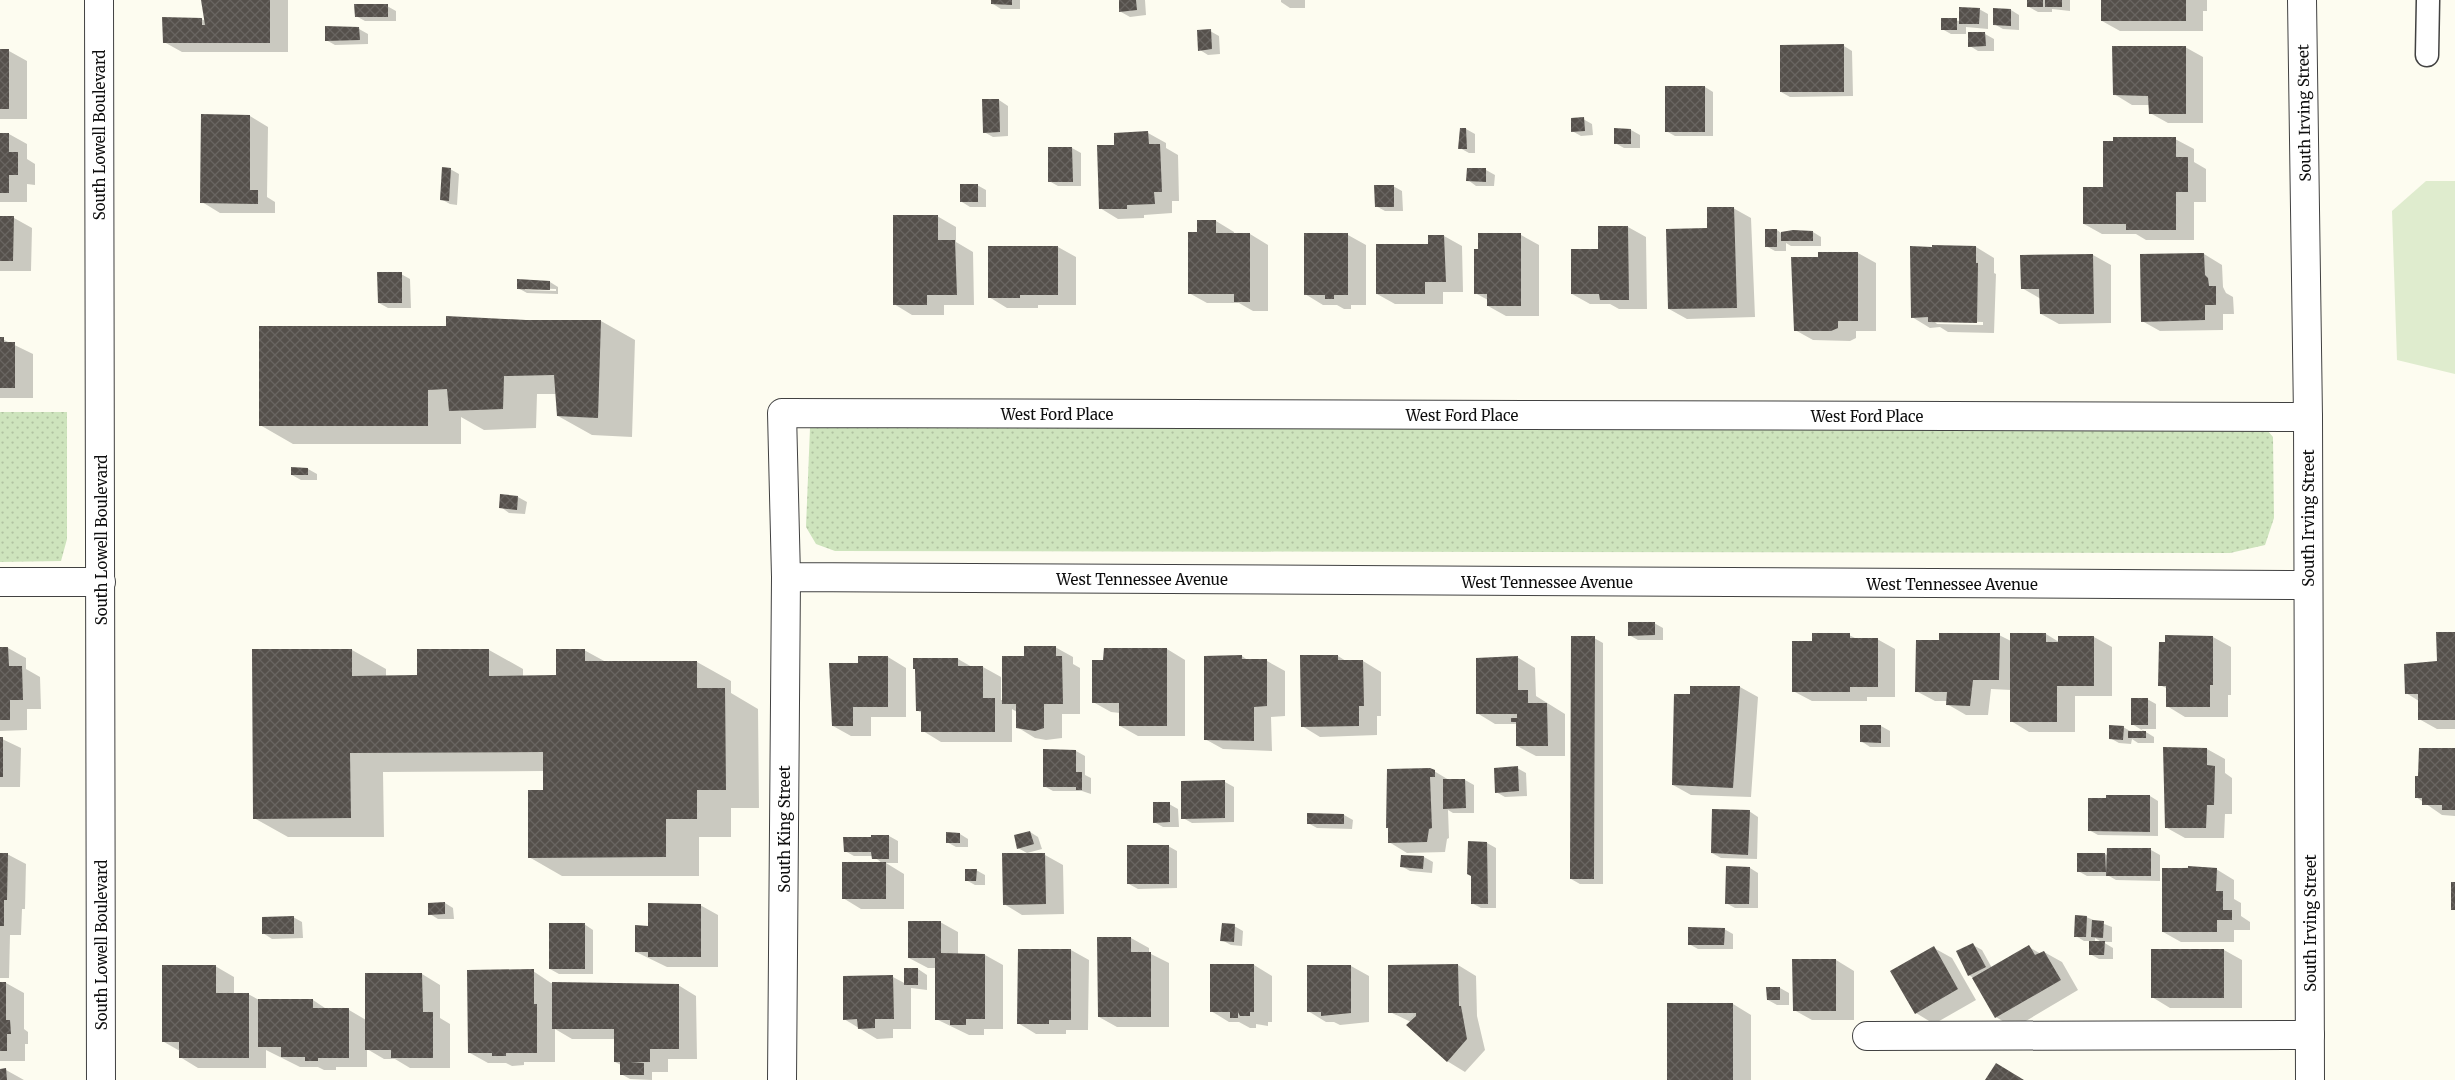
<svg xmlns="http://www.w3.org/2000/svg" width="2455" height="1080" font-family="Merriweather,serif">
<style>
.grass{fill:url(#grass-dots)}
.pitch{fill:#dfecce}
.shadow{fill:#0003;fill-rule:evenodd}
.building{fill:url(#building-cross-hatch)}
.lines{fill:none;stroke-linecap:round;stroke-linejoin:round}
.service-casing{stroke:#414141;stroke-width:25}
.minor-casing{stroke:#414141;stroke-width:30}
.tertiary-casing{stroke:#414141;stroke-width:30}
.service{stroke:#fff;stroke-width:22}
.minor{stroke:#fff;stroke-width:28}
.tertiary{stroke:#fff;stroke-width:28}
.labels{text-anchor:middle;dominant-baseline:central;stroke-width:5;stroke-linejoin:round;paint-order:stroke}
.street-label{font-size:15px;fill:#0e0e0e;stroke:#fff}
</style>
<defs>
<pattern id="grass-dots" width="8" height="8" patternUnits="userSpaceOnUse" patternTransform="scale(1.25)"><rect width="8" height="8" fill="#cee4bd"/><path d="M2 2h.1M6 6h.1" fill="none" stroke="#b0c2a1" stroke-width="1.8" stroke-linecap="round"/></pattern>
<pattern id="building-cross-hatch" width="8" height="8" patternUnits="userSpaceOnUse" patternTransform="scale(1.25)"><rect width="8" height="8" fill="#55504b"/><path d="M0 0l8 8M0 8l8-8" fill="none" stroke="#696561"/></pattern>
</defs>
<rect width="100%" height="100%" fill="#fdfcf0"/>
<path class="grass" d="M0 412H67V539L61 561 0 562Z
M820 419 2262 424 2273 437 2274 518 2265 545 2230 553 835 551 816 544 806 527 810 428Z"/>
<path class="pitch" d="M2426 181H2455V374L2397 360 2392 211Z"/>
<path class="shadow" d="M202 0H288V52H182L164 42 201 19 206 21Z
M993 0H1020V9H1001L993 4Z
M1120 0H1145L1146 15 1130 17 1121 12Z
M1281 0H1305V8H1290L1281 2Z
M2029 0H2070V11L2052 9V12H2038L2029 7Z
M2102 0H2207V11H2203V31H2120L2102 21Z
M387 6 396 11V21H365L356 16Z
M1979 9 1988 14V29L1966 27V34H1951L1942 29V19L1960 21Z
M2011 10 2019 15V30L2003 29 1994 24Z
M359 29 368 34V44L335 45 326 40Z
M1210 31 1219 36 1220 54 1208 55 1200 50Z
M1985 34 1994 39V51H1978L1970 46Z
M1844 46 1852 51 1853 96 1790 97 1781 92Z
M2185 47 2203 57V123H2168L2150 113V105H2132L2114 94Z
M0 51H9L27 61V119H0Z
M1705 87 1713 92V136H1675L1666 131Z
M999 100 1008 106V136L993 137 984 132Z
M250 116 268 127 267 197 275 202V213H220L202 202Z
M1583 119 1592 124 1593 135 1581 136 1572 131Z
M1461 129H1466L1475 134V153H1469L1460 148Z
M1631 130 1640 135V148H1624L1615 143Z
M1148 133 1166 143V148L1178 155 1179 201H1172V213L1144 215V218L1118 219 1100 208 1116 146Z
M0 134H9L27 144V159L35 164V185L27 184V202H0Z
M2175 139 2194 149V162L2206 169V202H2194V240H2146L2136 234H2102L2084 224 2104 188Z
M1072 148 1081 153V186H1058L1049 181Z
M450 169 459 174 457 205 450 204 441 199Z
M1486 170 1495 175 1494 186H1476L1468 180Z
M977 185 986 190V207H970L962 202Z
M1393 186 1402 191 1403 211H1385L1376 206Z
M1733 208 1751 218 1755 317 1687 319 1669 309 1709 229Z
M937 216 956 227V242L973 252 974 305H944V315H912L894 304Z
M0 218H14L32 228 31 271H0Z
M1216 221 1234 232V234H1250L1268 245V311H1253L1239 303H1207L1189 293 1199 234Z
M1599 227H1628L1646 237 1647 309H1619L1610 304H1590L1572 294 1600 251Z
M1777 230 1781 233 1813 232 1821 237V246H1791L1786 243V251H1775L1766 246Z
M1348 235 1366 245V305H1351V309H1344L1337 305H1323L1305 294Z
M1521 235 1539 245V316H1506L1488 306V300L1475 293 1479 250Z
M1444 236 1462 246 1463 292H1443V304H1395L1377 294Z
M1058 247 1076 257V305H1038V308H1007L989 297Z
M1976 247 1994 258V273L1996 274 1994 333 1948 332 1940 327 1930 328 1912 317ZM1934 321 1983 322V325L1937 324Z
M1819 253H1858L1876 263V331H1856V338L1850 341 1813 340 1795 330Z
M2204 254 2222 265 2223 287 2226 293 2233 297 2234 314H2223V330L2160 331 2142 321 2141 255Z
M2093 255 2111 265V323L2059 324 2041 314V299L2022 288Z
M401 274 410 279 411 308H388L379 303Z
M550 282 558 287V294L527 293 518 288ZM525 288 556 289V291L525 290Z
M526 321H601L635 340 632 437 592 435 558 416 556 394H537L536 428 484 430 461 417V444H293L260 425 447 327Z
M0 338 33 354V398H0Z
M308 469 317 474V480H301L292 475Z
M518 497 527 502 525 514 509 513 501 507Z
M1654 623 1663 628V640H1638L1629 635Z
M2455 633V729H2437L2419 719V701L2406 693 2438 662Z
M2046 634 2059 642 2094 637 2112 647V696H2075V732H2029L2011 721V690L1991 689 1988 715H1966L1947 704 1948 701H1935L1916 691 1940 641 1999 635 2011 641Z
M1849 635 1857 639H1877L1895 649V697H1867V701H1812L1793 691 1814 642Z
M2213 637 2231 647V695H2228V717H2185L2167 706 2168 689 2160 685Z
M1594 638 1603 643V884H1580L1571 879Z
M1055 647 1073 657V664L1080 668V714H1062V738L1046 740 1035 738 1017 727V712L1012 709V742H941L923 731V714L917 710V670L914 659H958L972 667H983L1001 677V700H1003L1025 658Z
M0 648H8L26 658V669L40 677 41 709H27V730L0 731Z
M1105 649H1167L1185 660V736H1138L1120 726V713L1111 712 1093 702 1104 661Z
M254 650H352L386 669V677H418V650H489L523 669V677H557L584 650 606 662H697L731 681V693L758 709 759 808H731V837H699V876H562L529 857 544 791V771L383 772 384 837H288L254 818Z
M1242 656 1249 661H1267L1285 671V716L1271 717 1272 751 1223 749 1205 739Z
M1338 656 1346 661H1363L1381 672V716H1377V735L1320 737 1302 726Z
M888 657 906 668V717H871V736H851L833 726 860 664Z
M1517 657 1535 668 1536 696 1565 714V756H1536L1517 746V724H1495L1477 713Z
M1740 687 1758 697 1751 797 1691 795 1673 785 1691 695Z
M2147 699 2156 704V729H2141L2154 737V743H2138L2132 739 2131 744 2119 743 2110 738 2123 727 2132 732H2145L2132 724Z
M1861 726H1881L1890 731V747H1870L1861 741Z
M0 738 21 748 20 787H0Z
M2207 749 2225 759V773L2232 778V814H2225L2224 838H2185L2167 828Z
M2455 750V816L2442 815 2416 797 2420 777Z
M1076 751 1085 756V775L1091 778V794L1082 791H1053L1044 786Z
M1517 768 1526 773 1527 796 1505 797 1496 792Z
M1434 771 1449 780H1465L1474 785V813H1453L1448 810 1449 838 1447 839 1445 852 1407 853 1389 842V828Z
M1225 782 1234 787V822L1192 823 1183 818Z
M2150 796 2158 801V836L2098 835 2089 830 2107 799Z
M1169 804 1178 809 1179 827H1163L1154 822Z
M1749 811 1758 817 1757 859 1721 858 1712 853Z
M1344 815 1353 820 1352 829 1317 828 1308 823Z
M1030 832 1038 837 1042 849 1027 853 1018 848Z
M960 834 968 839V847H956L947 842Z
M889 836 898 841V863H886L904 874V909H861L843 898 882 863 873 856H854L845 851 872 838Z
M1487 843 1496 848V908H1481L1472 903Z
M1168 846 1177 851V888L1138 889 1129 884Z
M2108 850H2151L2160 855V881L2116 880 2109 876H2087L2078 871 2105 854 2108 856Z
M0 854H7L26 864 25 909H22L21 935H10L9 978H0Z
M1045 855 1063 865 1064 914 1022 915 1004 904Z
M1424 857 1433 862 1432 873 1410 871 1401 866Z
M2201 867 2216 869 2234 880V899L2241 903V916L2250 922V930H2234V942H2181L2163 932V869Z
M1750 868 1758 873V908H1735L1726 903Z
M976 870 985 875V885H975L966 880Z
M445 903 453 908 454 919H438L430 914Z
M700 905 718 915V967H667L636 952 649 927Z
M293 917 302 922 303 938 272 939 263 933Z
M2086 917 2112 927V942H2103L2113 948V959H2099L2090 954V941H2084L2076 936ZM2095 938 2103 943H2095Z
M940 922 958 932V954L985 955 1003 965V1029H984V1035H969L936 1019V968H928L909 958Z
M584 924 593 930V974H559L550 969Z
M1234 926 1243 931 1242 946 1231 945 1222 940Z
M1724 929 1733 934V949H1698L1689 944Z
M1131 938 1149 948V953L1169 963V1027H1117L1099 1017Z
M1973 945 1982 950 1992 968 2029 947 2041 954 2044 952 2062 962 2078 990 2014 1028 1996 1017 1973 978 1969 975Z
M1934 948 1952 958 1976 1000 1934 1024 1916 1013 1892 972Z
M1071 950 1089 960 1088 1030H1066V1034H1036L1018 1023Z
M2224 950 2242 960V1008H2170L2152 997Z
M1793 960H1836L1854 971V1020H1812L1794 1010Z
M1254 965 1272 976V1022H1268V1026L1256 1024V1028H1250L1239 1022H1229L1211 1011Z
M1458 965 1476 976 1477 1016 1485 1050 1465 1072 1447 1061 1411 1022 1390 1012 1389 966Z
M215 966 234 977V994H248L259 1000H313L328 1010H349L366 1020 422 974 440 985V1018L450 1024V1068H410L395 1059H384L367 1049V1067H336V1070H324L318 1067H300L266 1050V1068H198L180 1057V1051L164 1042Z
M1351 966 1369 976V1022L1340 1025 1334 1022H1326L1308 1011Z
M918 969 927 975V990L911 988V1029H893V1038L877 1039 844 1019 893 977 906 984Z
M533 971 551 983 678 985 696 996 697 1059H668V1072H652V1080L630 1079 621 1074V1065L615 1062V1039H572L555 1029V1062H524V1065L512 1066 506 1063H488L470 1053Z
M0 983H6L24 993V1029L28 1032V1044H25V1061H0Z
M1780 988 1789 993V1005H1777L1768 1000Z
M1733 1004 1751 1015V1080H1669Z
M0 1070H6L24 1080H0Z"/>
<path class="building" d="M201 0H270V43H163L162 17 202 18V25H205Z
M991 0H1012V5L991 4Z
M1119 0H1136L1137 10 1119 12Z
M2027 0H2043V7H2027Z
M2045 0H2062V7H2045Z
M2101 0H2186V21H2101Z
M354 4H388V17H355Z
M1959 7 1980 8 1979 24H1959Z
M1993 8 2011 9V26L1993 25Z
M1941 18H1957V30H1941Z
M325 26 359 27 360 40 325 41Z
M1211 29 1212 49 1198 51 1197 30Z
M1968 32H1985L1986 46 1968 47Z
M1844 44V92H1780V45Z
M2112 46H2186V114H2149L2148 96 2113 95Z
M0 49H9V109H0Z
M1665 86H1705V132H1665Z
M982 99H999L1000 132 983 133Z
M201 114 250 115V190H258V204L200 203Z
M1584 117 1585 131 1571 132V118Z
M1460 128H1466L1467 149H1458Z
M1614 128 1631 129V144H1614Z
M1148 131 1149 144H1160L1162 192H1154L1155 204 1127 205V209H1099L1097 145H1114V133Z
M0 133H9V152H18V175H9V193H0Z
M2113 137H2176V157H2188V192H2176V230H2126V224H2083V187H2103V141H2113Z
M1048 147H1072L1073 182H1048Z
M442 167 451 168 449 201 440 200Z
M1467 168H1486V182L1466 181Z
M960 184H978V202H960Z
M1374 185H1394V207H1375Z
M1707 207H1734L1737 308 1668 309 1666 229 1707 228Z
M893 215H938V240H955L957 295H927V305H893Z
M0 216H14L13 261H0Z
M1197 220H1216V233H1250V302H1234V294H1188V232H1197Z
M1598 226H1628L1629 300H1600L1599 294H1571V249H1598Z
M1765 229H1777V247H1765Z
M1793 230 1813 231V241H1781V232Z
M1304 233H1348V295H1334V299H1325V295H1304Z
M1478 233H1521V306H1487V294H1474V249H1478Z
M1428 235H1444L1446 282H1425V294H1376V244H1428Z
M1932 245 1976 246V263H1978L1977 323 1928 322V317L1911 318 1910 246 1932 247Z
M988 246H1058V295H1020V298H988Z
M1818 252H1858V321H1838V328L1831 331H1794L1791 257H1818Z
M2200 253H2204L2205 275 2208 278 2209 286H2216V305H2205V320L2141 322 2140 254Z
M2093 254 2094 314H2040L2039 289H2021L2020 255Z
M377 272H402V303H378Z
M517 279 550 281V290L517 289Z
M446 316 526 320H601L598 418 557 416 554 375 504 376 503 409 449 411 447 389 428 390V426H259V326H446Z
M0 337H4V342H15V388H0Z
M291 467 308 468V475H291Z
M500 494 518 496 517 510 499 508Z
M1628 622H1655V635L1628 636Z
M2436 632H2455V720H2418V694H2405L2404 664 2437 661Z
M1812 633H1850V638H1878V687H1850V692H1792V641H1812Z
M1939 633H2000L1999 680H1973L1970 706 1946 705 1947 692H1915L1916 640H1939Z
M2010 633H2046V642H2058V636H2094V686H2057V722H2010Z
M2165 635 2213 636V685H2210V707H2166V686H2158L2159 642H2165Z
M1571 636H1595L1594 879H1570Z
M1024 646H1056V656H1062L1063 704H1044V728L1035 731 1016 728V704H1002V656H1024Z
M0 647H8L9 666H22L23 700H10V720H0Z
M1104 648H1167V726H1119V703H1092V660H1103Z
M252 649H352V676L417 675V649H489V676L556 675V649H585V661H697V688H725L726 790H697V819H666V857L528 858V790H543V752L350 753 351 818 253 819Z
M1242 655V659H1267V706L1254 707V741L1204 740V656Z
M1300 655H1338V660H1363L1364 706H1359V726L1301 727Z
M858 656H888V707H853V726H832L829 663H858Z
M1518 656V690H1528V703H1547L1548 746H1516V722H1511V718H1517V714H1476V658Z
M913 658H958V666H983V698H995V732H921V711H916L915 669H913Z
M1690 686H1740L1733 788 1672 785 1674 694H1690Z
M2131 698H2148V725H2131Z
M1860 725H1881V743L1860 742Z
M2109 725 2124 726 2123 740 2109 739Z
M2128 731H2146V738H2128Z
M0 737H3V777H0Z
M2163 747 2207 748V765L2215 766 2214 805H2207L2206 828H2165Z
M2419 748H2455V810H2442V805H2422V798H2415V776H2418Z
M1043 749 1076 750V772H1082V790H1076V787H1043Z
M1518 766 1519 791 1495 793 1494 768Z
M1430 768 1435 770V777H1430L1432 828 1429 829 1427 842 1388 843V828H1386L1387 769Z
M1443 779H1465L1466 808 1443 809Z
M1225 780V818L1181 819V781Z
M2106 795H2150V832L2088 831V798H2106Z
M1153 802H1170V822L1153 823Z
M1712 809 1750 810 1748 855 1711 853Z
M1307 813 1344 814V824H1307Z
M1030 831 1034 844 1017 849 1014 835Z
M946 832 960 833V843H946Z
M871 835H889V859H872L871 852H844L843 837H871Z
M1468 841 1487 842 1488 904H1471V876L1467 874Z
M1127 845H1169V884H1127Z
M2107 848H2151V876H2106Z
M0 853H8L7 900H4V926H0Z
M1002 853H1045L1046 904 1003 905Z
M2077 853H2105L2106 872H2077Z
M1401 855 1424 856 1423 869 1400 867Z
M842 862H886V899H842Z
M1726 866 1750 867 1749 904H1725Z
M2188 866 2217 868 2216 891H2223V910H2232V920H2217V932H2162V868H2188Z
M965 869H977L976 881H965Z
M2451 882H2455V910H2451Z
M445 902V914L428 915V903Z
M648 903 701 904V957H648V952H635V925L648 926Z
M2075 915 2087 916 2086 937H2074Z
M294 916V934H262V917Z
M2092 920 2104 921 2103 938 2091 937Z
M908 921H941V953L985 954V1019H966V1025H950V1020H935V958H908Z
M549 923H585V969H549Z
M1222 923 1235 924 1234 942 1220 941Z
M1688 927 1725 928 1724 945H1688Z
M1097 937H1131V952H1151V1017H1098Z
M2089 941H2105L2104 955H2089Z
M1973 943 1986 967 1968 976 1956 951Z
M2029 945 2035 955 2044 951 2061 980 1995 1018 1972 978Z
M1934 946 1958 989 1915 1014 1890 971Z
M1018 949H1071V1020H1049V1024H1017Z
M2151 949H2224V998H2151Z
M1792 959H1836V1011H1793Z
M1210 964H1254V1012H1250V1016H1240L1238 1012V1018H1230V1012H1210Z
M1458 964 1459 1006H1461L1467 1039 1447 1062 1406 1025 1416 1016V1013H1388V965Z
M162 965H216V993H249V1058H179V1042H162Z
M1307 965H1351V1013L1321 1016V1012H1307Z
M904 968H918V985H904Z
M534 969V1004H537V1053H506V1056H492V1053H468L467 970Z
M365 973H422L423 1012H433V1058H391V1050H365Z
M893 975 894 1019H875V1028L858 1029 857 1019 843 1020V976Z
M0 982H6V1020H10L11 1034H7V1051H0Z
M552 982 679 984V1049H650V1062H630L644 1063V1075H620V1062H614V1029H552Z
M1766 987H1780V1000H1767Z
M258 999H313V1008H349V1058H318V1061H305V1057H281V1047H258Z
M1667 1003H1733V1080H1667Z
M1996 1063 2024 1080H1985Z
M6 1068 7 1080H0V1069Z"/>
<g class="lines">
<defs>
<path id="service" d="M2427 55 2428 0"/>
<path id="minor" d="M99 0 101 1080
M786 577 2308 585
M0 582H101
M1867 1036 2310 1035
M782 1080 786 577 782 413 2308 417"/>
<path id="tertiary" d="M2302 0 2308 417 2310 1080"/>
</defs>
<use href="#service" class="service-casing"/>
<use href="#minor" class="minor-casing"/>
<use href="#tertiary" class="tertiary-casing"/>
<use href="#service" class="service"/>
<use href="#minor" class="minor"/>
<use href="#tertiary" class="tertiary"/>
</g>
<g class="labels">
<g class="street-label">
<text transform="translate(2304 113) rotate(-91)">South Irving Street</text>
<text transform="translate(99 135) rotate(-90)">South Lowell Boulevard</text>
<text x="1057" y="414">West Ford Place</text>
<text x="1462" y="415">West Ford Place</text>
<text x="1867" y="416">West Ford Place</text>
<text transform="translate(2308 518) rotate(-90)">South Irving Street</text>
<text transform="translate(101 540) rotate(-90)">South Lowell Boulevard</text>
<text x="1142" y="579">West Tennessee Avenue</text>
<text x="1547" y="582">West Tennessee Avenue</text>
<text x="1952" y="584">West Tennessee Avenue</text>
<text transform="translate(784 829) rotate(-90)">South King Street</text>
<text transform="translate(2310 923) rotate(-90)">South Irving Street</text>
<text transform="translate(101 945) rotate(-90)">South Lowell Boulevard</text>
</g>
</g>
</svg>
